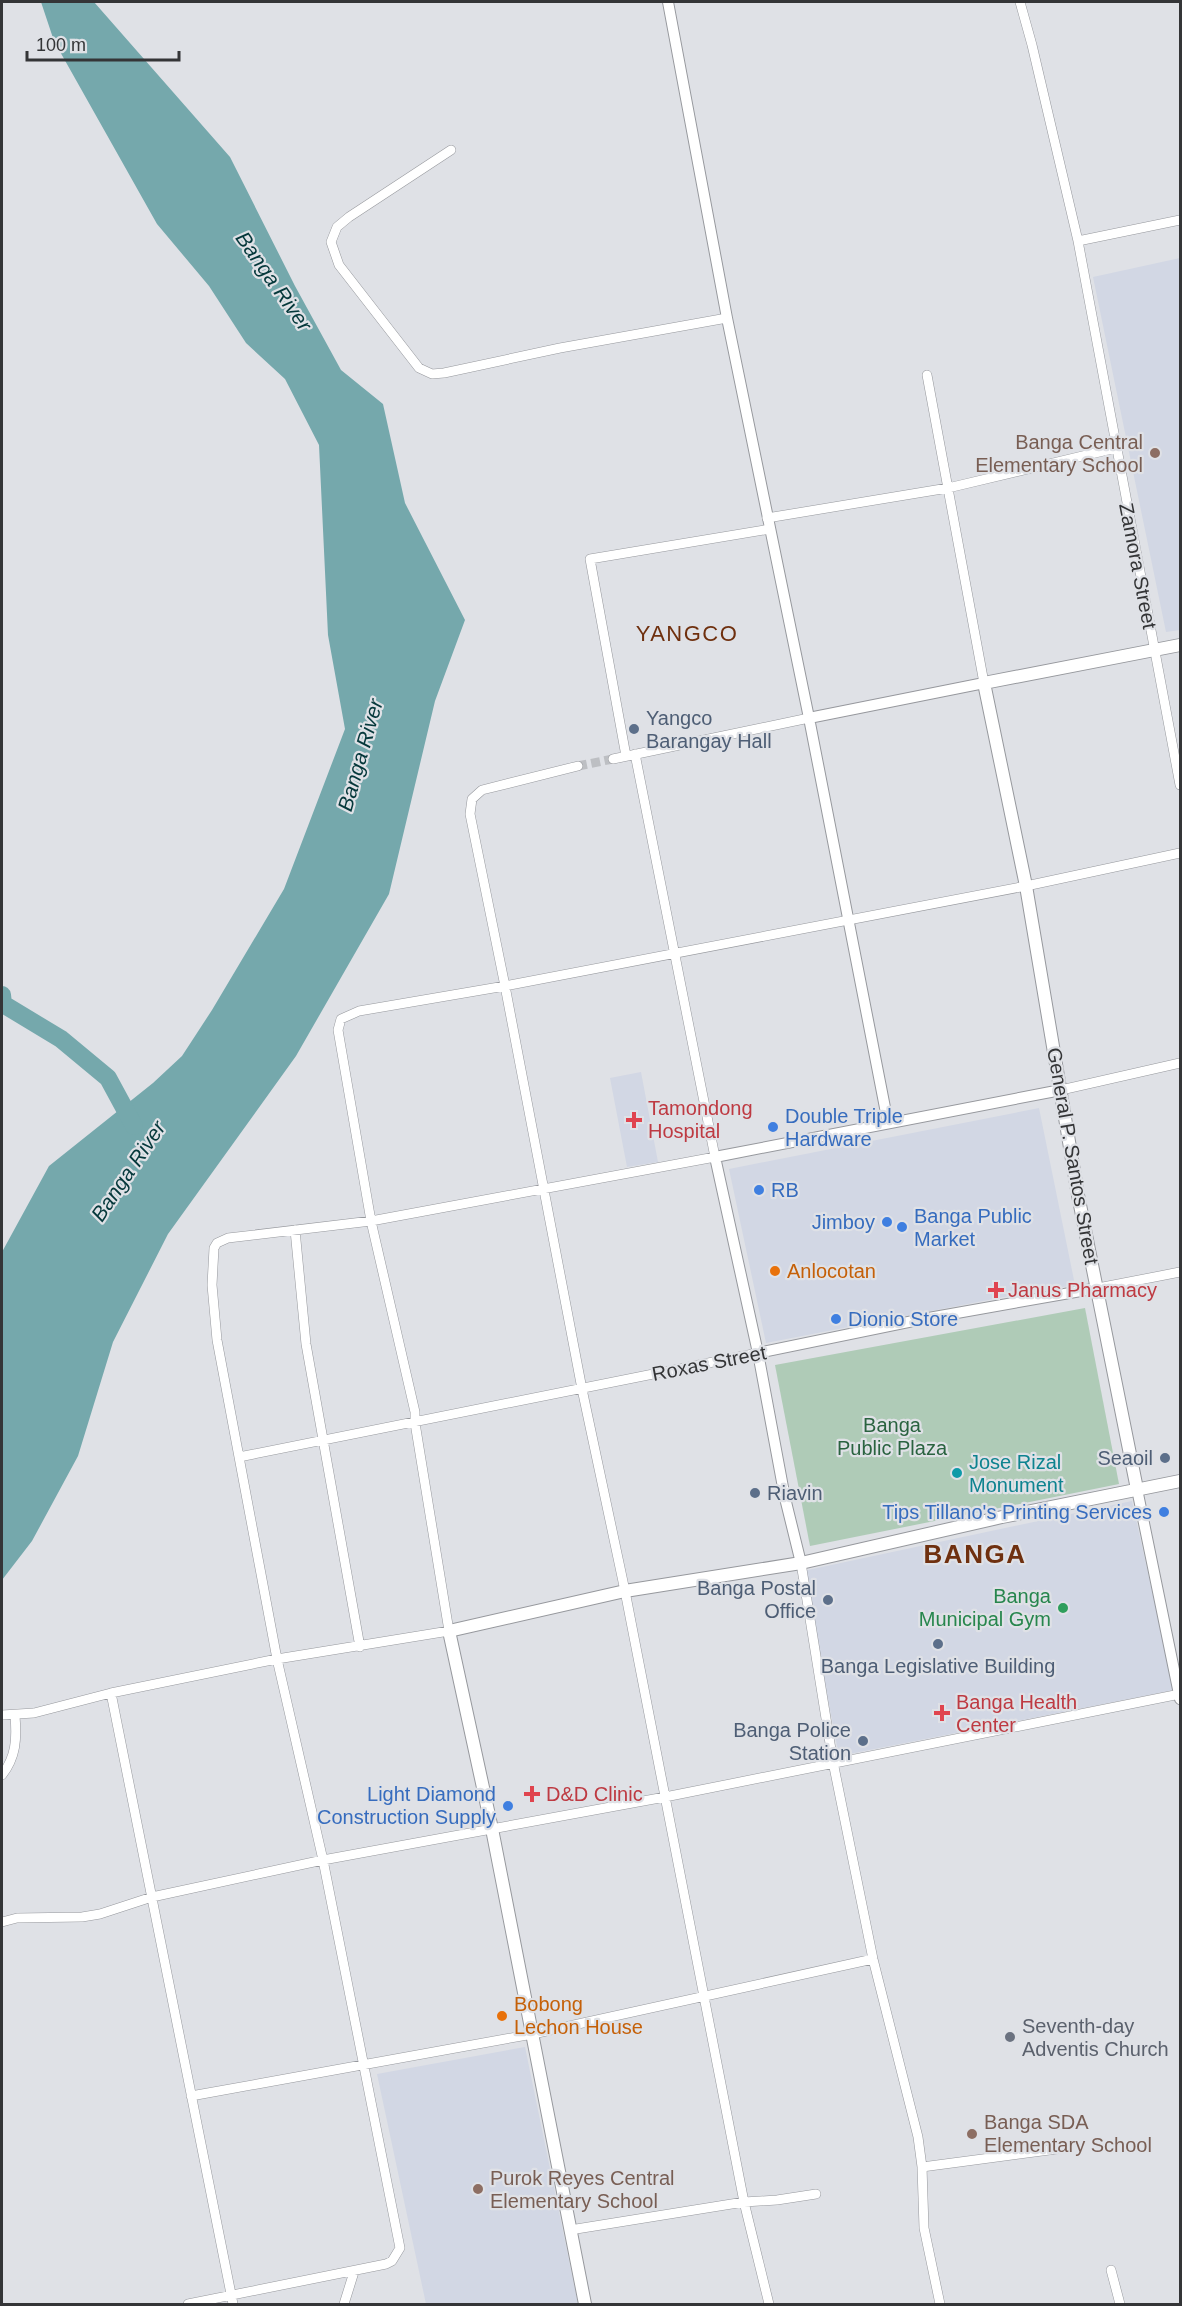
<svg xmlns="http://www.w3.org/2000/svg" width="1182" height="2306" font-family="Arial,sans-serif">
<style>
.built{fill:#d2d7e4}
.green{fill:#afcbb7}
.water{fill:#75a8ac}
.lines{fill:none;stroke-linecap:round;stroke-linejoin:round}
.river{stroke:#75a8ac;stroke-width:18}
.minor-tunnel{stroke:#bdbfc3;stroke-width:9;stroke-dasharray:9 4.5;stroke-linecap:butt}
.minor-casing{stroke:#96989d;stroke-width:10}
.tertiary-casing{stroke:#96989d;stroke-width:12}
.secondary-casing{stroke:#96989d;stroke-width:14}
.minor{stroke:#fff;stroke-width:9}
.tertiary{stroke:#fff;stroke-width:10}
.secondary{stroke:#fff;stroke-width:12}
.education-dot{fill:#8d6e63;stroke:#dfe1e6;stroke-width:2}
.service-dot{fill:#5c6f8a;stroke:#dfe1e6;stroke-width:2}
.health-dot{fill:#e0444e;stroke:#dfe1e6;stroke-width:2}
.shop-dot{fill:#3f7fe0;stroke:#dfe1e6;stroke-width:2}
.food-dot{fill:#e8710a;stroke:#dfe1e6;stroke-width:2}
.culture-dot{fill:#0f9aa8;stroke:#dfe1e6;stroke-width:2}
.leisure-dot{fill:#2e9e5b;stroke:#dfe1e6;stroke-width:2}
.worship-dot{fill:#6b7280;stroke:#dfe1e6;stroke-width:2}
.labels{text-anchor:middle;dominant-baseline:central;stroke-width:4.5;stroke-linejoin:round;paint-order:stroke}
.education-label{font-size:20px;fill:#785e54;stroke:#dfe1e6;text-anchor:start}
.street-label{font-size:20px;fill:#343537;stroke:#dfe1e6}
.service-label{font-size:20px;fill:#4e5e75;stroke:#dfe1e6;text-anchor:end}
.health-label{font-size:20px;fill:#be3a42;stroke:#dfe1e6;text-anchor:start}
.shop-label{font-size:20px;fill:#366cbe;stroke:#dfe1e6;text-anchor:start}
.food-label{font-size:20px;fill:#c56008;stroke:#dfe1e6;text-anchor:start}
.park-label{font-size:20px;fill:#2a6340;stroke:#dfe1e6}
.culture-label{font-size:20px;fill:#0d838f;stroke:#dfe1e6;text-anchor:start}
.leisure-label{font-size:20px;fill:#27864d;stroke:#dfe1e6;text-anchor:end}
.worship-label{font-size:20px;fill:#5b616d;stroke:#dfe1e6;text-anchor:start}
.water-label{font-size:21px;font-style:italic;fill:#05383b;stroke:#dfe1e6}
.quarter-label{font-size:22px;letter-spacing:1.5px;fill:#6f300f;stroke:#dfe1e6}
.district-label{font-size:26px;font-weight:bold;letter-spacing:1.5px;fill:#6f300f;stroke:#dfe1e6}
</style>
<rect width="100%" height="100%" fill="#dfe1e6"/>
<path class="built" d="M1180 258V630L1166 632 1093 277Z
M641 1072 658 1162 627 1167 610 1078Z
M1039 1108 1075 1285 1009 1296 766 1343 729 1169Z
M1132 1501 1174 1690 839 1756 803 1571Z
M525 2047 578 2304H426L377 2074Z"/>
<path class="green" d="M1085 1308 1119 1484 810 1546 775 1365Z"/>
<path class="water" d="M41 2H94L230 157 295 286 341 370 383 404 405 503 465 620 435 701 389 894 296 1056 168 1234 113 1342 78 1456 32 1541 2 1580V1252L49 1166 153 1083 182 1056 212 1010 284 889 345 729 328 635 319 445 285 379 246 343 209 286 157 224 54 41Z"/>
<g class="lines">
<path class="river" d="M2 995 3 1004 61 1039 108 1078 134 1126"/>
<path class="minor-tunnel" d="M578 766 613 759"/>
<defs>
<path id="minor" d="M1020 2 1032 45 1078 241 1180 785
M451 150 349 217 337 227 331 242 339 265 419 368 432 374 444 373 560 348 727 318
M1078 241 1180 220
M927 375 984 683
M767 518 948 488 1116 448
M626 756 590 559 770 529
M613 759 809 718
M578 766 482 790 472 799 470 814 505 986 582 1389 625 1591 744 2202 769 2304
M1061 1090 1180 1063
M295 1230 306 1344 360 1647
M1098 1288 1180 1272
M239 1457 758 1353
M801 1563 833 1762 873 1959 918 2137 922 2167 924 2228 940 2304
M111 1693 233 2304
M2 1715 34 1713 111 1693 277 1659 449 1631 415 1423V1412L371 1221 338 1030 341 1019 359 1011 505 986 1026 886 1180 853
M2 1775C16 1757 17 1739 15 1716
M2 1922 17 1918 82 1917 100 1914 152 1897 323 1860 665 1797 1180 1694
M191 2096 533 2034 873 1959
M922 2167 1057 2149
M570 2230 744 2202 777 2200 816 2194
M1111 2270 1120 2304
M188 2304 386 2264 392 2261 400 2248 323 1860 277 1659 217 1340 212 1285 214 1248 217 1243 228 1238 371 1221 715 1157 635 754
M344 2304 354 2272"/>
<path id="tertiary" d="M668 2 727 318 809 718 888 1123
M809 718 984 683
M758 1353 923 1319 1098 1288
M1137 1489 1180 1699
M801 1563 785 1498 758 1353 715 1157 1061 1090"/>
<path id="secondary" d="M1137 1489 1078 1195 1026 886 984 683 1180 645
M585 2304 492 1829 449 1631 625 1591 801 1563 1002 1517 1180 1481"/>
</defs>
<use href="#minor" class="minor-casing"/>
<use href="#tertiary" class="tertiary-casing"/>
<use href="#secondary" class="secondary-casing"/>
<use href="#minor" class="minor"/>
<use href="#tertiary" class="tertiary"/>
<use href="#secondary" class="secondary"/>
</g>
<g class="education-dot">
<circle cx="1155" cy="453" r="6"/>
<circle cx="972" cy="2134" r="6"/>
<circle cx="478" cy="2189" r="6"/>
</g>
<g class="service-dot">
<circle cx="634" cy="729" r="6"/>
<circle cx="1165" cy="1458" r="6"/>
<circle cx="755" cy="1493" r="6"/>
<circle cx="828" cy="1600" r="6"/>
<circle cx="938" cy="1644" r="6"/>
<circle cx="863" cy="1741" r="6"/>
</g>
<g class="health-dot">
<path d="M631 1111h6v6h6v6h-6v6h-6v-6h-6v-6h6z"/>
<path d="M993 1281h6v6h6v6h-6v6h-6v-6h-6v-6h6z"/>
<path d="M939 1704h6v6h6v6h-6v6h-6v-6h-6v-6h6z"/>
<path d="M529 1785h6v6h6v6h-6v6h-6v-6h-6v-6h6z"/>
</g>
<g class="shop-dot">
<circle cx="773" cy="1127" r="6"/>
<circle cx="759" cy="1190" r="6"/>
<circle cx="887" cy="1222" r="6"/>
<circle cx="902" cy="1227" r="6"/>
<circle cx="836" cy="1319" r="6"/>
<circle cx="1164" cy="1512" r="6"/>
<circle cx="508" cy="1806" r="6"/>
</g>
<g class="food-dot">
<circle cx="775" cy="1271" r="6"/>
<circle cx="502" cy="2016" r="6"/>
</g>
<circle class="culture-dot" cx="957" cy="1473" r="6"/>
<circle class="leisure-dot" cx="1063" cy="1608" r="6"/>
<circle class="worship-dot" cx="1010" cy="2037" r="6"/>
<g class="labels">
<g class="education-label">
<text x="1143" y="442" text-anchor="end">Banga Central<tspan x="1143" dy="23">Elementary School</tspan></text>
<text x="984" y="2122">Banga SDA<tspan x="984" dy="23">Elementary School</tspan></text>
<text x="490" y="2178">Purok Reyes Central<tspan x="490" dy="23">Elementary School</tspan></text>
</g>
<g class="street-label">
<text transform="translate(1138 566) rotate(79)">Zamora Street</text>
<text transform="translate(1073 1156) rotate(80)">General P. Santos Street</text>
<text transform="translate(709 1363) rotate(-11)">Roxas Street</text>
</g>
<g class="service-label">
<text x="646" y="718" text-anchor="start">Yangco<tspan x="646" dy="23">Barangay Hall</tspan></text>
<text x="1153" y="1458">Seaoil</text>
<text x="767" y="1493" text-anchor="start">Riavin</text>
<text x="816" y="1588">Banga Postal<tspan x="816" dy="23">Office</tspan></text>
<text x="938" y="1666" text-anchor="middle">Banga Legislative Building</text>
<text x="851" y="1730">Banga Police<tspan x="851" dy="23">Station</tspan></text>
</g>
<g class="health-label">
<text x="648" y="1108">Tamondong<tspan x="648" dy="23">Hospital</tspan></text>
<text x="1008" y="1290">Janus Pharmacy</text>
<text x="956" y="1702">Banga Health<tspan x="956" dy="23">Center</tspan></text>
<text x="546" y="1794">D&amp;D Clinic</text>
</g>
<g class="shop-label">
<text x="785" y="1116">Double Triple<tspan x="785" dy="23">Hardware</tspan></text>
<text x="771" y="1190">RB</text>
<text x="914" y="1216">Banga Public<tspan x="914" dy="23">Market</tspan></text>
<text x="875" y="1222" text-anchor="end">Jimboy</text>
<text x="848" y="1319">Dionio Store</text>
<text x="1152" y="1512" text-anchor="end">Tips Tillano's Printing Services</text>
<text x="496" y="1794" text-anchor="end">Light Diamond<tspan x="496" dy="23">Construction Supply</tspan></text>
</g>
<g class="food-label">
<text x="787" y="1271">Anlocotan</text>
<text x="514" y="2004">Bobong<tspan x="514" dy="23">Lechon House</tspan></text>
</g>
<g class="park-label">
<text x="892" y="1425">Banga<tspan x="892" dy="23">Public Plaza</tspan></text>
</g>
<g class="culture-label">
<text x="969" y="1462">Jose Rizal<tspan x="969" dy="23">Monument</tspan></text>
</g>
<g class="leisure-label">
<text x="1051" y="1596">Banga<tspan x="1051" dy="23">Municipal Gym</tspan></text>
</g>
<g class="worship-label">
<text x="1022" y="2026">Seventh-day<tspan x="1022" dy="23">Adventis Church</tspan></text>
</g>
<g class="water-label">
<text transform="translate(274 281) rotate(55)">Banga River</text>
<text transform="translate(360 755) rotate(-74)">Banga River</text>
<text transform="translate(128 1171) rotate(-56)">Banga River</text>
</g>
<g class="quarter-label">
<text x="687" y="633">YANGCO</text>
</g>
<g class="district-label">
<text x="975" y="1554">BANGA</text>
</g>
</g>
<rect width="1182" height="2306" fill="none" stroke="#343537" stroke-width="6"/>
<path d="M27 51v9h152v-9" fill="none" stroke="#343537" stroke-width="3"/>
<text x="36" y="51" font-size="18" fill="#343537" stroke="#dfe1e6" stroke-width="4.5" paint-order="stroke">100 m</text>
</svg>
